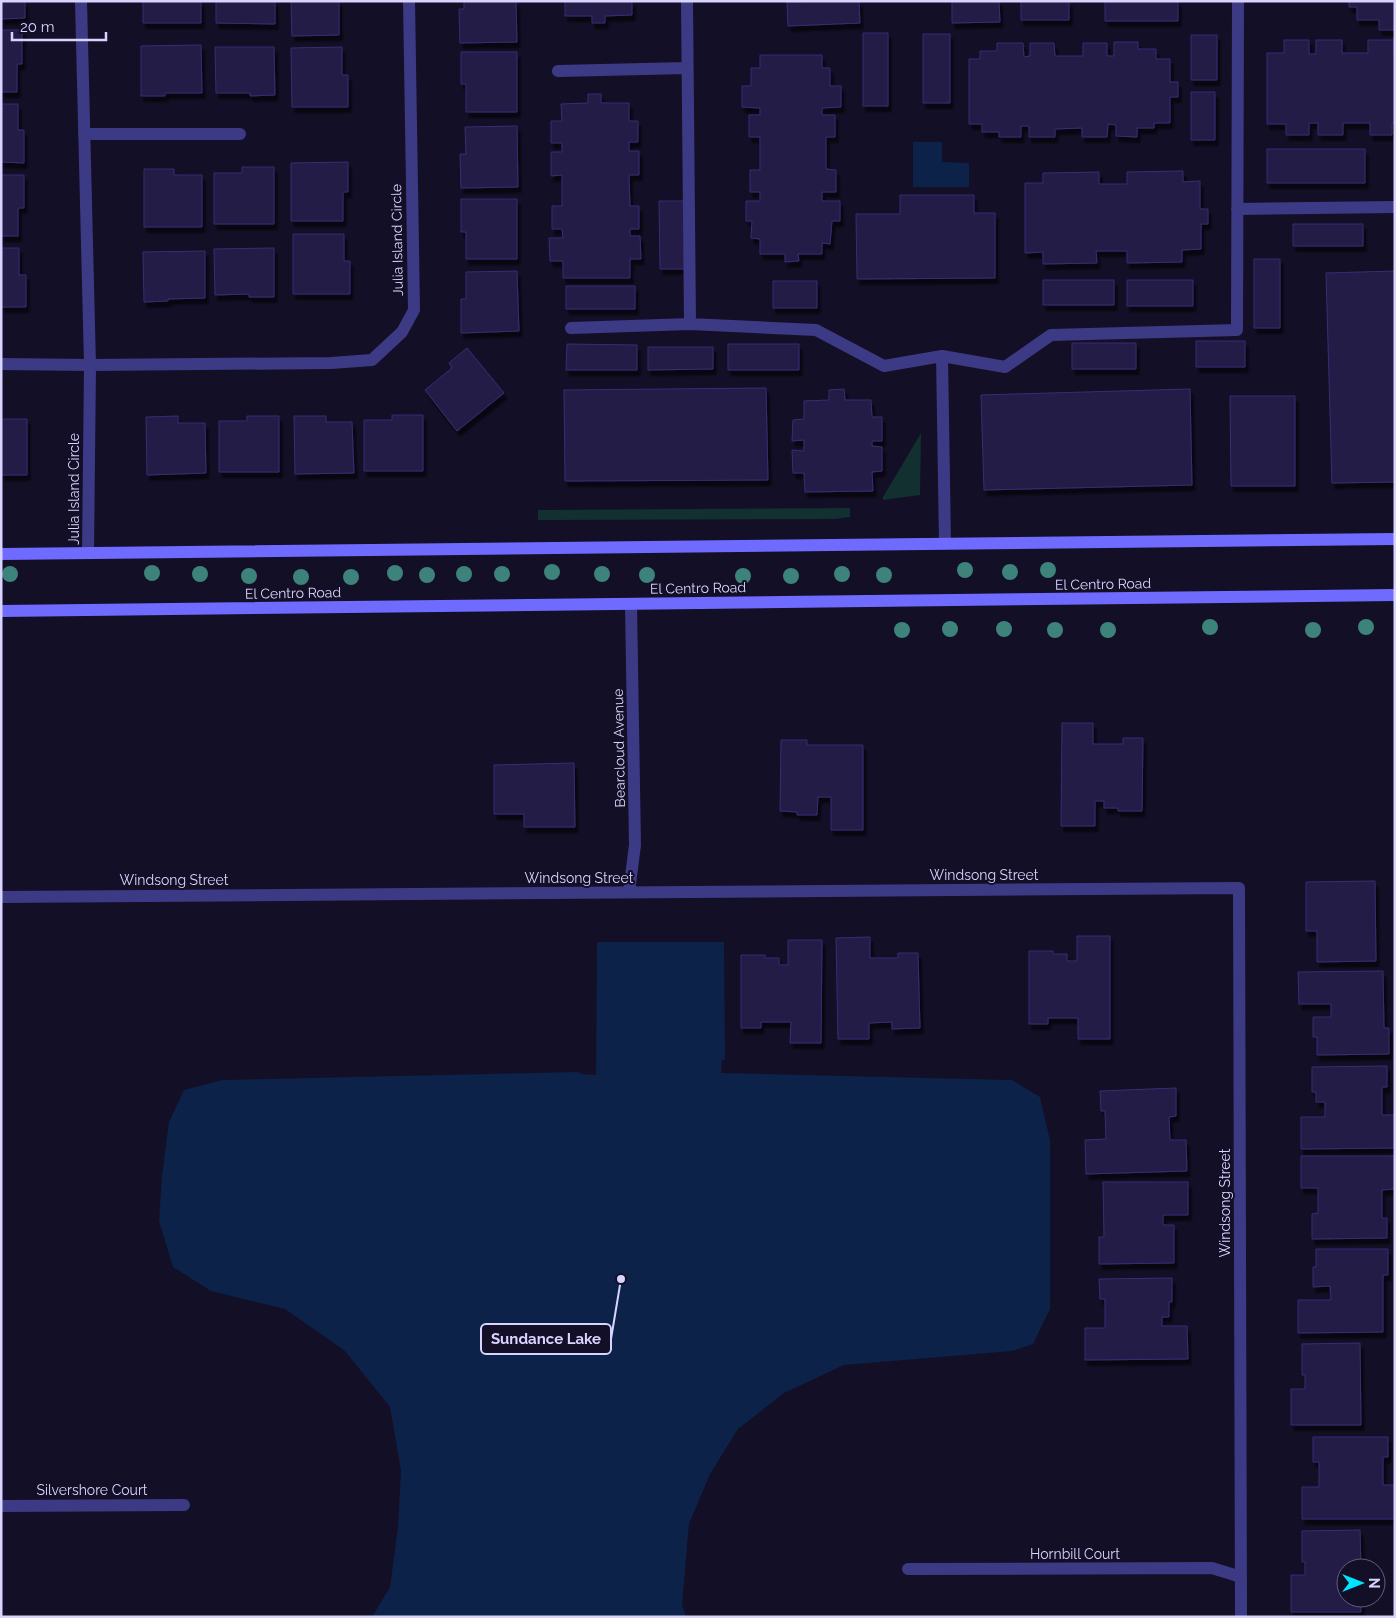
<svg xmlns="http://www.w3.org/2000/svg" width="1396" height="1618" font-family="Raleway,sans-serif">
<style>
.green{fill:#12302f}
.water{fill:#0c2248}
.building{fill:#241b47;stroke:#3b2d73;filter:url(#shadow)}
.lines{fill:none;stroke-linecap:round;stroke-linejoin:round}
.lane{stroke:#3d3a85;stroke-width:12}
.street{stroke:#3d3a85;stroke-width:12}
.secondary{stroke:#6f6bff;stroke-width:12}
.tree{fill:#3d827b}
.labels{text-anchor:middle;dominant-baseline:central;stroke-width:4;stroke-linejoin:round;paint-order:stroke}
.street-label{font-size:14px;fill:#d9d4ff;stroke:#130f26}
.leader{fill:none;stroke:#d9d4ff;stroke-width:2}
.callout-dot{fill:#d9d4ff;stroke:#130f26;stroke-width:2}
.callout{fill:#130f26;stroke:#d9d4ff;stroke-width:2}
.callout-label{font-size:15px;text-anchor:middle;font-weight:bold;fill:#d9d4ff}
</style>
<defs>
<filter id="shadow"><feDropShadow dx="3" dy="5.5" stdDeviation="1" flood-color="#0009"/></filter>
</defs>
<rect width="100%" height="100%" fill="#130f26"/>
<path class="green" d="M921 433 920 495 883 500V497Z
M850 508V517L834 519 538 520V510Z"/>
<path class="water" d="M913 142H942V162L969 163V187H913Z
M597 942H724L725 1060H722L721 1073 1012 1080 1040 1097 1050 1140V1309L1033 1344 1012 1351 844 1365 784 1393 738 1429 710 1474 689 1524 682 1605 686 1617H372L390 1587 398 1527 401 1471 390 1407 345 1351 285 1309 211 1291 173 1267 159 1221 162 1175 169 1122 184 1090 222 1080 577 1072 582 1074 596 1075Z"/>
<path class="building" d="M1 1H25V18L1 19Z
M143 1H201V23H143Z
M216 1H275V24L216 23Z
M291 1H339V35L292 36Z
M464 1H516L517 42 460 43 459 9H464Z
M565 1H632V15L605 16V23H592V16H565Z
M859 1 860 23 788 26 787 2Z
M952 1H999L1000 22 952 23Z
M1021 1H1069V20H1021Z
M1105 1H1178V21H1105Z
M1349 1H1395L1394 30H1379V20H1357V7H1349Z
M1 30H22V64H17V92H1Z
M863 33H888V106H863Z
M923 34H950V103H923Z
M1191 35H1217V80H1191Z
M1284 40H1309V54H1316V40H1342V53H1368V40H1394L1395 123H1392V135H1370V123H1343V135H1318V123H1309V135H1286V124H1267V53H1284Z
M1114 42H1138V49H1156V59H1170V82H1178V97H1170V123H1154V128H1137V137L1116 136V125L1108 124 1107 137H1082V128L1055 129V137H1029V126H1021V137H999V132H982V124H969V59H980V51H997V43H1023L1024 57 1030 56V43H1054L1055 56H1083V43H1107V56H1114Z
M201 45 202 93H165V96H141V46Z
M215 47H274L275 95 250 96V93H216Z
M342 47V75H348V107H292L291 48Z
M461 52H517V112H466V84H461Z
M760 55H822V68H830V86H841V107L822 108V115H835V137H826V169L836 170V192H822V201H840V221H832L830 244 822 243V254H798L799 261 785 262V254H760V239L751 238 752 221H746V201H760V192H750V170H760V137H749V115H760V108L742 107V86H751V68H760Z
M1191 92H1215V140H1191Z
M588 94H601V103H629V121H638V142H629V151H639V175H629L630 206H639V229H630V236H640L641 259H630V278H563V261H550L549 238H563L562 229H552V206H562V175L551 176V152H562V143H551V121H562L561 104 588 103Z
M1 104H18V130H24V163L1 162Z
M517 126 518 187 461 188 460 154H466L465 127Z
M1267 149H1365V183H1267Z
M348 162V192H343V221H291V163Z
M242 167H274V224H214V173H242Z
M144 169H174V175H202V227H144Z
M1183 171V182L1200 181V209H1208V224H1201V249L1182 250V262L1127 263V251H1096L1097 263 1043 264V252L1025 253V183H1043V173L1099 172V184H1127V172Z
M1 175H24V208H18V236H1Z
M900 195H974V213H995V278L857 279 856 214H900Z
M461 199H517V259H466V232H461Z
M659 201H684L685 269H660Z
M1293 224H1363V246H1293Z
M293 234H344V261H350V294H293Z
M1 248H19V275H26V307H1Z
M274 248V297H249V294L215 295 214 249Z
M205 251V298L168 299V301L144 302 143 252Z
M1254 259H1280V328H1254Z
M517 271 519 331 461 333V299H466V272Z
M1395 271V482L1332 483 1326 273Z
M1043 280H1114V305H1043Z
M1127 280H1193V306H1127Z
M773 281H817V308H773Z
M566 286H635V309H566Z
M1196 341H1245V367H1196Z
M1072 343H1136V369H1072Z
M567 344 637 345V370H566Z
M728 344H799V370H728Z
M648 347H713V369L648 370Z
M467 348 504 393 457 431 425 390 452 368 449 363Z
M766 388 768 480 565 481 564 390Z
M844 389 845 400H871L872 417H882V441H872V446L882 447V471L872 472 873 491 805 492 804 473H793L792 450 804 451V440L792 441 793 420 804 419V401L829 400V390Z
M1190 389 1192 485 984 490 981 395Z
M1230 396H1295V486H1231Z
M392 415H423V471H364V420H392Z
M178 416V423H205L206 473 147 475 146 417Z
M247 416H279V472H219V421H247Z
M294 416H326V422H352L354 473 295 474Z
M1 419H27V475H1Z
M1062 723H1093V744H1123V738H1143L1142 811H1118V808H1104V801H1095V826H1061Z
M781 740H807V745H863V830H831V797H818L817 815H797V812L780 811Z
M574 763 575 827H524V814H494V765Z
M1375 881 1376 961 1317 962V931H1306V882Z
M1077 936H1110V1039H1078V1018H1048V1024H1029V951H1053V954H1067V961H1077Z
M870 937V958H898V953H918L920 1028 892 1029V1022L869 1023V1039H838L836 938Z
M788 940H822L821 1043H790L791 1022H761V1028H741V955H765V958H779V965H788Z
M1383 971 1384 1028H1389V1054L1317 1055V1037H1313V1017H1331V1004H1299L1298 972Z
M1387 1066V1087H1382V1115H1395V1148L1301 1149V1117H1325V1102H1316V1092H1312V1067Z
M1176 1088V1116L1169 1117 1170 1140H1186L1187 1171 1086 1174 1085 1140 1106 1139 1105 1111H1101L1100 1091Z
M1301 1156H1395V1189L1382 1190V1218H1387V1238L1312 1239V1214L1318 1213V1188H1301Z
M1103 1182H1188V1215H1163V1225H1174V1263L1099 1264V1237H1104Z
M1316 1249H1388V1275H1383V1332L1298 1333V1300H1331L1330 1286 1313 1287V1267H1316Z
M1172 1278V1302H1169V1317H1162V1326H1187L1188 1359 1085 1360V1328H1105V1299H1100L1099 1279Z
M1360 1343 1361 1425H1291V1389H1305V1375H1302V1344Z
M1313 1437H1388V1457H1383V1485H1395V1519H1302V1487H1319V1462H1313Z
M1360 1530 1361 1568H1346V1598H1361V1612H1291V1575H1305V1562H1302V1531Z"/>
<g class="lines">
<path class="lane" d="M687 1 690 324 816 330 884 366 942 356 1005 367 1051 335 1237 330 1238 1
M558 71 687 68
M84 134H240
M1237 209 1395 207
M571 328 690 324
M942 356 945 543"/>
<path class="street" d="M81 1 90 365 88 553
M1 364 90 365 331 363 372 360 402 332 414 310 409 1
M629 892 635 845 631 604
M1 897 1239 888 1241 1617
M1 1506 184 1505
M908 1569 1212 1568 1241 1577"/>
<path class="secondary" d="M1 554 1395 539
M1 611 1395 595"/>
</g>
<g class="tree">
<circle cx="965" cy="570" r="8"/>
<circle cx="1048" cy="570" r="8"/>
<circle cx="552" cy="572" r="8"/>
<circle cx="1010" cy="572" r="8"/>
<circle cx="152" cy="573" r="8"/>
<circle cx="395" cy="573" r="8"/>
<circle cx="10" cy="574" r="8"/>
<circle cx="200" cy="574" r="8"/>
<circle cx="464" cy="574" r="8"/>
<circle cx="502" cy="574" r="8"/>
<circle cx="602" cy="574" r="8"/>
<circle cx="842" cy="574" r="8"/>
<circle cx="427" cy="575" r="8"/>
<circle cx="647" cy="575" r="8"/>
<circle cx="884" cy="575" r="8"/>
<circle cx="249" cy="576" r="8"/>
<circle cx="743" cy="576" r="8"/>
<circle cx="791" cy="576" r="8"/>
<circle cx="301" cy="577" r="8"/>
<circle cx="351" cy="577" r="8"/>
<circle cx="1210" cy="627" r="8"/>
<circle cx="1366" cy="627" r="8"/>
<circle cx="950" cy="629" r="8"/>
<circle cx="1004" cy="629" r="8"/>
<circle cx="902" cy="630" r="8"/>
<circle cx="1055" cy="630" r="8"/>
<circle cx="1108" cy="630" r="8"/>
<circle cx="1313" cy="630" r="8"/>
</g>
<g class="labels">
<g class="street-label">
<text transform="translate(397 240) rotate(-91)">Julia Island Circle</text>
<text transform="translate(74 489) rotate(-90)">Julia Island Circle</text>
<text transform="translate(1103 584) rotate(-1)">El Centro Road</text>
<text transform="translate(698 588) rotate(-1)">El Centro Road</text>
<text transform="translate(293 593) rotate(-1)">El Centro Road</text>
<text transform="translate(619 748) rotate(-91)">Bearcloud Avenue</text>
<text x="984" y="875">Windsong Street</text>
<text x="579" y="878">Windsong Street</text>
<text x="174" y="880">Windsong Street</text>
<text transform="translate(1225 1203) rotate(-90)">Windsong Street</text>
<text x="92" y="1490">Silvershore Court</text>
<text x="1075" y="1554">Hornbill Court</text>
</g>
</g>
<path class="leader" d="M621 1279L611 1339"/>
<circle class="callout-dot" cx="621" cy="1279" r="5"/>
<rect class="callout" x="481" y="1324" width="130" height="30" rx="5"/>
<g class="callout-label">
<text x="546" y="1344">Sundance Lake</text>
</g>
<rect width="1396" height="1618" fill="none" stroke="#d9d4ff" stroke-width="5"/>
<g transform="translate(1361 1583) rotate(90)"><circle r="24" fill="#130f26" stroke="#625e7d"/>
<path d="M0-4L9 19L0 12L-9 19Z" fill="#00e5ff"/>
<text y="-8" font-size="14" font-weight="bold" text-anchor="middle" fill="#d9d4ff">N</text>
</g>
<path d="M12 32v8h94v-8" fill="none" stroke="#d9d4ff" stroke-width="2.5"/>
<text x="20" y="32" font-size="15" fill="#d9d4ff" stroke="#130f26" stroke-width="4" paint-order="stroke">20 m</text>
</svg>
